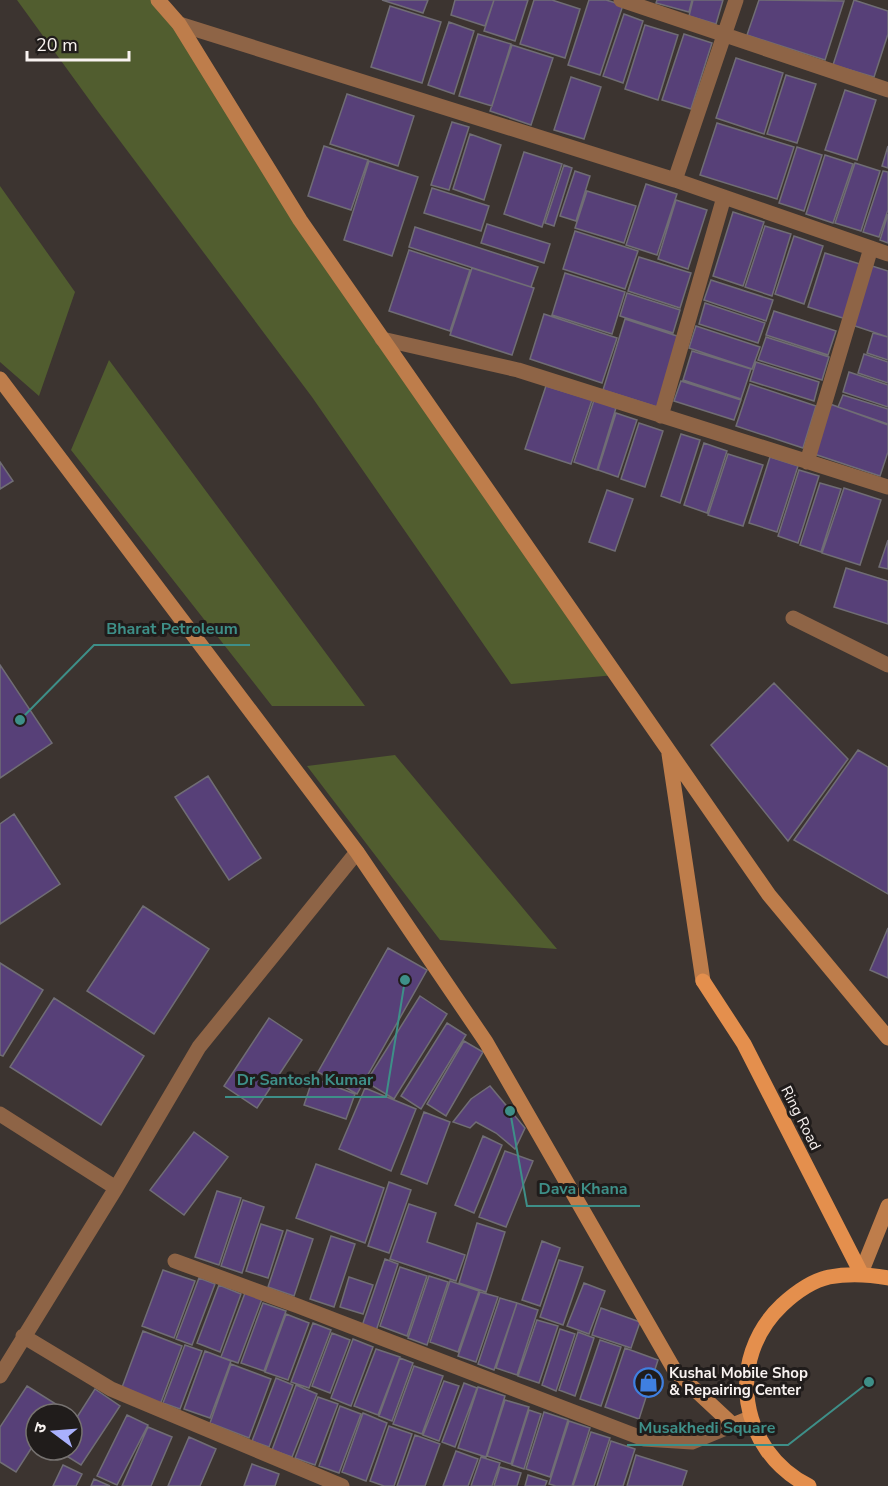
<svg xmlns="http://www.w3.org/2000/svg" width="888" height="1486" font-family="'Nunito Sans','Noto Sans Devanagari',sans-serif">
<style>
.green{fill:#515d2f}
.building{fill:#574078;stroke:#706d75;stroke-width:1.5}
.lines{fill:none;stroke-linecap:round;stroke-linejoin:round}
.street{stroke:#8e6446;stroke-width:15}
.secondary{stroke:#be7d4b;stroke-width:15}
.primary{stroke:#e48f4d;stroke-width:15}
.labels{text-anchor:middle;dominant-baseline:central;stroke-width:6;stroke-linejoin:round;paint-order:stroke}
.street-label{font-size:15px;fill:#f8f2f0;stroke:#201c1b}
.poi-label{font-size:15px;font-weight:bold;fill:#f8f2f0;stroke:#201c1b;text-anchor:start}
.leader{fill:none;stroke:#3e8f88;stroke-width:2}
.callout-dot{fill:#3e8f88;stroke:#201c1b;stroke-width:2}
.callout-label{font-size:16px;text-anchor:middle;font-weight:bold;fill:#3e8f88;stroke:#201c1b;stroke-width:6;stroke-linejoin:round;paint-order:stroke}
</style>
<rect width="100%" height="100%" fill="#3c3430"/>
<path class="green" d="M17 0H158L382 339 616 675 511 684 312 397 96 109Z
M0 186 75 292 39 396 0 362Z
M109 360 365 706H272L71 450Z
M395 755 557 949 440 940 307 766Z"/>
<path class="building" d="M382 0H428L423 13Z
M455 0H494L485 26 451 15Z
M494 0H528L515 41 484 31Z
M534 0H552L580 9 565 58 520 44Z
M589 0H606L623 5 600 75 568 65Z
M657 0H692L689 12 656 3Z
M693 0H723L716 24 689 16Z
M759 0 844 1 825 60 747 35Z
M854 0 888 11V34L874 77 833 65Z
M390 6 441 22 422 83 371 67Z
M624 14 643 21 623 83 603 76Z
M449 22 474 31 454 94 428 85Z
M645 25 678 35 658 100 625 89Z
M478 34 511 44 492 106 459 96Z
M684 34 712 43 691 109 662 100Z
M512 45 553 58 531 125 490 111Z
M736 58 783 73 764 134 716 118Z
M786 75 816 84 797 143 767 134Z
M571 77 601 87 584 139 554 130Z
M845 90 876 100 857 160 825 150Z
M347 94 414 116 398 166 330 144Z
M452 122 469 127 449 190 431 185Z
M717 123 794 147 777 199 700 175Z
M470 134 501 145 484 200 453 189Z
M324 146 368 160 351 210 308 196Z
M888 146V168L882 166Z
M797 147 822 155 804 211 779 203Z
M524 152 562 164 542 227 504 214Z
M825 155 853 164 833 223 806 214Z
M369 161 418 177 392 256 344 240Z
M855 163 880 171 861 231 835 223Z
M564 165 572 168 554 226 545 223Z
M575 171 590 176 576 221 560 216Z
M883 171 888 172V210L879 237 863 232Z
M646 184 677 194 657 255 626 245Z
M432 188 489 206 481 231 424 213Z
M587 191 636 206 624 243 575 228Z
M676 200 707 210 688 269 658 259Z
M733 212 764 222 743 286 713 276Z
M888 214V243L880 240Z
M487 224 550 244 544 263 481 243Z
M765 226 791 234 772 296 745 287Z
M415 227 538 267 531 287 409 247Z
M575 231 638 251 625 289 563 269Z
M794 236 823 246 804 304 775 294Z
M409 250 470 270 450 331 389 311Z
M825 253 863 265 846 319 808 307Z
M639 257 691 273 680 308 628 291Z
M872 266 888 271V337L852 325Z
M472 268 534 288 512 355 450 335Z
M565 273 625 292 612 334 552 315Z
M711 280 773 300 766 321 704 300Z
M627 293 680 310 673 333 620 316Z
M705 303 765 323 758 343 699 324Z
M774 311 836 331 828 355 766 335Z
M544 314 617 338 602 383 530 359Z
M625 319 680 337 657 407 603 390Z
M696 326 760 347 752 369 689 348Z
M873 333 888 337V360L867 353Z
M766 337 829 357 822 380 758 360Z
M692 351 751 369 741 399 683 380Z
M864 354 888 362V383L858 373Z
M756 362 819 382 814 401 750 381Z
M849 372 888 385V407L843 392Z
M681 381 741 400 734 420 674 401Z
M750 384 816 406 803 448 736 426Z
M546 386 592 400 571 464 525 449Z
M843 395 888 409V424L838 407Z
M594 400 616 408 597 470 574 462Z
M830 404 888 425V452L880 476 814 454Z
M616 413 637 420 618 477 598 470Z
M639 423 663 431 645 487 621 479Z
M681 434 700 440 680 503 661 496Z
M704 443 727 451 707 513 684 505Z
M728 454 763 465 743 526 708 515Z
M770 457 798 466 777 532 749 523Z
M0 462 13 481 0 489Z
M799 470 819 476 798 543 778 536Z
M820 483 841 489 821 552 800 545Z
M844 488 881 500 860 565 822 553Z
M607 490 633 499 615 551 589 542Z
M888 540V569L879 567Z
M846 568 888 581V624L834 607Z
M0 665 52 743 0 778Z
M774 683 848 759 788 841 711 745Z
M858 750 888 767V894L794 840Z
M208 776 261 858 229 880 175 797Z
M14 814 60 884 0 924V824Z
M143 906 209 949 154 1034 87 991Z
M888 928V978L870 970Z
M388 948 427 970 357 1094 318 1072Z
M0 963 43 990 3 1056 0 1055Z
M420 996 447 1014 394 1099 366 1082Z
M54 998 144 1056 101 1125 10 1067Z
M269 1018 302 1040 257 1108 224 1086Z
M447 1023 466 1035 421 1109 401 1096Z
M464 1041 483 1052 446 1116 427 1104Z
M313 1078 355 1094 346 1119 304 1105Z
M490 1086 525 1128 515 1149 496 1133 476 1122 470 1128 453 1122 471 1099Z
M365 1088 416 1109 391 1171 339 1149Z
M424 1112 450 1122 427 1184 401 1174Z
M194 1132 228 1157 184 1215 150 1190Z
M483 1136 502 1145 474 1213 455 1205Z
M505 1151 533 1161 506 1227 479 1217Z
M316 1164 384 1188 365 1243 296 1218Z
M389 1182 411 1190 389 1253 368 1246Z
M217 1191 241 1198 219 1265 195 1257Z
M243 1200 264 1207 242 1273 221 1266Z
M409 1204 436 1213 427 1242 465 1255 456 1281 390 1259Z
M477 1223 505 1232 486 1292 459 1283Z
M261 1224 283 1231 268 1278 246 1271Z
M287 1230 313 1239 294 1296 268 1287Z
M331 1236 355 1244 334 1307 310 1299Z
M542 1241 560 1248 540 1306 522 1300Z
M385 1259 398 1264 376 1331 362 1326Z
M559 1260 583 1267 563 1325 540 1317Z
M400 1267 427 1276 407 1336 380 1326Z
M163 1270 195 1281 174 1338 142 1326Z
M429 1276 448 1282 427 1345 408 1338Z
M349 1277 373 1285 363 1314 340 1307Z
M199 1278 215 1284 192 1345 176 1339Z
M450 1281 479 1291 458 1352 430 1342Z
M584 1283 605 1291 589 1334 567 1326Z
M219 1285 241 1294 220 1352 197 1343Z
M480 1292 498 1297 476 1362 458 1356Z
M245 1293 262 1299 238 1363 221 1357Z
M500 1298 517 1303 494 1370 478 1364Z
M263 1303 286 1311 264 1371 241 1363Z
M517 1303 538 1310 517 1375 496 1368Z
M601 1308 640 1322 631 1348 592 1335Z
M286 1314 309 1323 288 1380 265 1372Z
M537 1320 558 1326 539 1383 518 1376Z
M313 1323 331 1330 309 1388 291 1382Z
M560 1329 575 1334 556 1391 542 1385Z
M143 1331 182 1346 160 1405 121 1390Z
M578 1332 594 1338 575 1396 559 1390Z
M332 1333 350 1340 330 1393 312 1386Z
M353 1339 373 1347 351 1406 331 1398Z
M600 1340 621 1347 601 1406 580 1399Z
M185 1345 202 1351 180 1409 163 1403Z
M625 1348 658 1360 639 1419 605 1407Z
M376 1349 400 1357 378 1415 354 1406Z
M205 1351 231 1361 210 1418 184 1409Z
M400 1358 413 1363 392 1421 379 1416Z
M231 1364 271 1379 249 1438 210 1423Z
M414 1366 443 1376 422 1434 393 1424Z
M276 1378 293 1385 269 1447 252 1441Z
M444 1381 459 1386 439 1441 423 1435Z
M464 1383 477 1388 455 1447 442 1442Z
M296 1385 317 1394 292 1457 272 1450Z
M27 1386 59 1406 54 1414H36V1441L16 1472 0 1462V1427Z
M478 1387 505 1396 486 1457 458 1448Z
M95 1389 120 1406 81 1465 57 1450H72V1425Z
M318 1397 338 1404 315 1465 295 1458Z
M505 1400 529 1407 511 1464 487 1456Z
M340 1406 361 1414 339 1473 319 1466Z
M529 1410 541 1414 524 1469 512 1465Z
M544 1412 568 1420 550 1477 526 1469Z
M363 1413 387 1423 366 1481 342 1472Z
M127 1415 148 1425 117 1485 97 1476Z
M569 1421 590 1428 572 1486H556L549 1484Z
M389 1426 412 1434 394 1486H384L370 1481Z
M148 1427 172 1437 151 1486H122Z
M591 1432 610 1438 594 1486H573Z
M415 1435 440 1444 425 1486H397Z
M189 1437 216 1449 200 1486H168Z
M611 1441 635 1449 623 1486H597Z
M456 1451 478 1459 468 1486H443Z
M636 1455 687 1471 682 1486H627Z
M481 1457 500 1463 492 1486H471Z
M252 1464 279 1474 275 1486H244Z
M63 1465 82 1474 76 1486H53Z
M500 1467 521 1473 517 1486H494Z
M528 1475 547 1481 545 1486H525Z
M94 1479 110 1486H91Z"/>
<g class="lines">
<path class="street" d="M621 0 888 90
M179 24 675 180 736 0
M675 180 888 254
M382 339 518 370 888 487
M661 416 724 197
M807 462 871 248
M793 618 888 665
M0 1114 116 1188 0 1376
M116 1188 199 1047 357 852
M175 1261 298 1306 644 1439 692 1442 733 1425
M23 1336 111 1389 342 1486"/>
<path class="secondary" d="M158 0 179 24 300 220 769 895 888 1038
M0 379 357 852 486 1042 675 1371 733 1425 750 1418
M669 754 703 981
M861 1273 888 1206"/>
<path class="primary" d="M703 981 744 1044 861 1273
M809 1486C739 1451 725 1359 782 1305 795 1293 811 1281 829 1277 850 1273 867 1274 888 1278"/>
</g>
<defs>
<symbol id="shop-ring" viewBox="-11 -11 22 22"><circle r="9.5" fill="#201c1b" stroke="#3f7fe0" stroke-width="1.5"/><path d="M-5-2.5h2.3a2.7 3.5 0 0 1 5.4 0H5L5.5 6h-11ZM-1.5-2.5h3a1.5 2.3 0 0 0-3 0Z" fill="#3f7fe0"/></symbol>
</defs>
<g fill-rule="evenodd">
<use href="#shop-ring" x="632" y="1366" width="33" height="33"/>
</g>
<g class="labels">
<g class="street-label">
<text transform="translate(801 1118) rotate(63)">Ring Road</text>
</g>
<g class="poi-label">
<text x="669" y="1373">Kushal Mobile Shop<tspan x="669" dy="17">&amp; Repairing Center</tspan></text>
</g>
</g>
<path class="leader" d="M20 720L94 645H250M405 980L386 1097H225M510 1111L527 1206H640M869 1382L788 1445H627"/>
<g class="callout-dot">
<circle cx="20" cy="720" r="6"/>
<circle cx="405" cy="980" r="6"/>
<circle cx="510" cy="1111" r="6"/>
<circle cx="869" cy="1382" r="6"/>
</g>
<g class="callout-label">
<text x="172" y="634">Bharat Petroleum</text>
<text x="305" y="1085">Dr Santosh Kumar</text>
<text x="583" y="1194">Dava Khana</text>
<text x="707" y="1433">Musakhedi Square</text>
</g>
<g transform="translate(54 1432) rotate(286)"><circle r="28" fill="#201c1b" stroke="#767270" stroke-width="1.5"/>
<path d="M0-4.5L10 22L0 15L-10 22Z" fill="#a9b0fc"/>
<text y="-9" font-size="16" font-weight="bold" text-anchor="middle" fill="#f8f2f0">उ</text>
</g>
<path d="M27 51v9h102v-9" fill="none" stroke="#f8f2f0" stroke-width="3"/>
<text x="36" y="51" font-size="18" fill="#f8f2f0" stroke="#201c1b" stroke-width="4.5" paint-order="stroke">20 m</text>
</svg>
